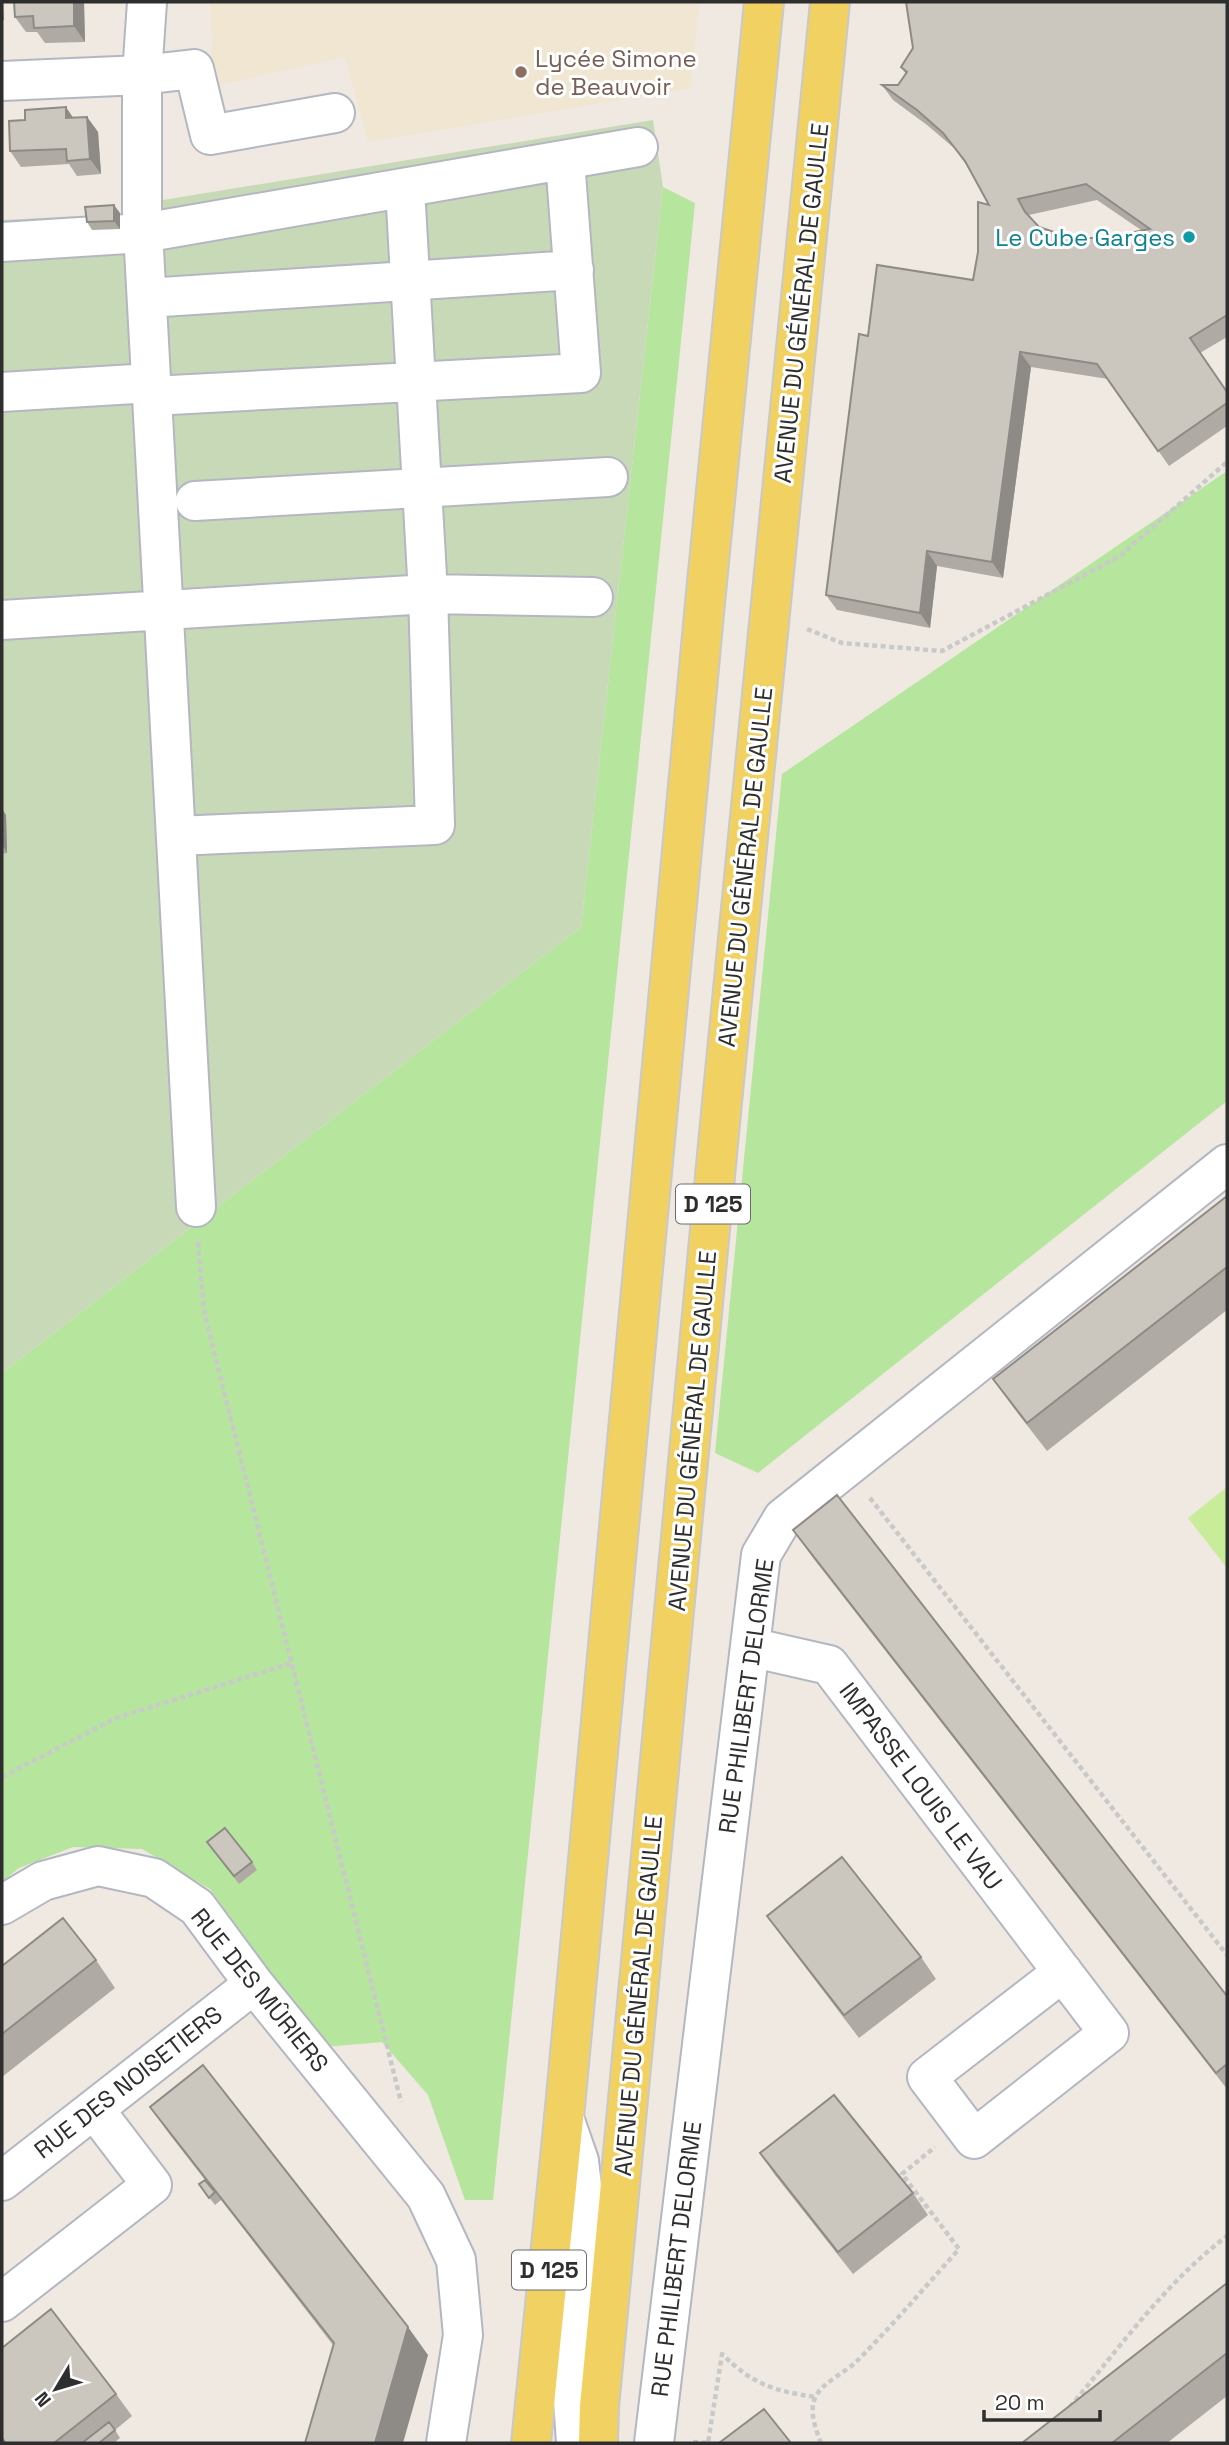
<svg xmlns="http://www.w3.org/2000/svg" width="1229" height="2445" font-family="'Space Grotesk',sans-serif">
<style>
.education{fill:#f0e6d1}
.green{fill:#b6e59e}
.cemetery{fill:#c8d9b8}
.pitch{fill:#c9ec9a}
.lines{fill:none;stroke-linecap:round;stroke-linejoin:round}
.minor-casing{stroke:#b4b7c1;stroke-width:42}
.major-casing{stroke:#c9c9c9;stroke-width:42}
.path{stroke:#c9c9c9;stroke-width:4.5;stroke-dasharray:5 3.5;stroke-linecap:butt}
.minor{stroke:#fff;stroke-width:38}
.major{stroke:#f2d163;stroke-width:38}
.wall{fill:#afaba4;fill-rule:evenodd}
.shaded-wall{fill:#8e8b86}
.building{fill:#cbc7bf;stroke:#8e8b86;stroke-width:2;fill-rule:evenodd}
.education-dot{fill:#8d6e63;stroke:#fff;stroke-width:2.5}
.culture-dot{fill:#0f9aa8;stroke:#fff;stroke-width:2.5}
.labels{text-anchor:middle;dominant-baseline:central;stroke-width:6;stroke-linejoin:round;paint-order:stroke}
.shield{fill:#fff;stroke:#6d6d6d;stroke-width:2}
.shield-label{font-size:23px;font-weight:bold;fill:#2e2e2e}
.education-label{font-size:24px;fill:#785e54;stroke:#fff;text-anchor:start}
.culture-label{font-size:24px;fill:#0d838f;stroke:#fff;text-anchor:end}
.street-label{font-size:24px;fill:#2e2e2e;stroke:#fff}
</style>
<rect width="100%" height="100%" fill="#efe9e1"/>
<path class="education" d="M210 2H699L691 88 368 142 345 57 214 86Z"/>
<path class="green" d="M663 187 695 203 493 2200H465L428 2095 382 2042 324 2047 210 1889 142 1849 73 1847 19 1868 2 1882V1373L581 927Z
M1227 471V1101L758 1473 715 1453 782 774Z"/>
<path class="cemetery" d="M653 120 663 187 581 927 2 1373V220L142 213 163 200Z"/>
<path class="pitch" d="M1227 1487V1568L1188 1518Z"/>
<g class="lines">
<defs>
<path id="minor" d="M147 2 142 75V213L196 1207
M2 81 142 75 194 69 210 135 335 113
M2 242 143 233 638 147
M147 298 574 270
M2 392 151 383
M152 396 581 373 565 160
M195 501 608 477
M2 620 428 594 593 597
M176 836 435 825 428 594 405 188
M750 1647 829 1665 1109 2033 974 2139 927 2077 1063 1972
M2 1905 43 1881 98 1866 154 1878 197 1907 254 1984 426 2196 456 2260 463 2335 446 2443
M564 2118 579 2161 583 2195V2225L569 2339 576 2443
M2 2181 254 1984
M2 2302 152 2185 94 2109
M654 2443 761 1555 783 1518 1227 1164"/>
<path id="major" d="M531 2443 564 2118 705 603 764 2
M598 2443 599 2407 722 1102 830 2"/>
</defs>
<use href="#minor" class="minor-casing"/>
<use href="#major" class="major-casing"/>
<path class="path" d="M807 629 842 643 942 651 1120 556 1227 462
M198 1242 204 1311 401 2102
M870 1498 1227 1955
M2 1777 116 1718 292 1663
M1070 2407C1120 2347 1165 2283 1227 2236
M693 2442 708 2443 722 2354C752 2384 774 2391 815 2397
M821 2443C816 2430 808 2410 816 2396 823 2382 845 2373 857 2361 892 2326 925 2287 959 2249L902 2174 935 2147"/>
<use href="#minor" class="minor"/>
<use href="#major" class="major"/>
</g>
<path class="wall" d="M84 2 85 42 45 43 37 32H26L15 17Z
M1227 2V337L1200 353 1227 392V426L1169 466 1108 379 1031 367 1003 578 937 566 930 628 837 610 826 595 868 336 973 280 989 205 967 166 954 148 927 125 893 100 882 85H898L906 74 901 67 913 48ZM1097 200 1141 230 1109 237 1075 239 1039 227 1029 215Z
M87 117 98 132 101 174 77 176 69 164 21 167 10 151 73 118Z
M120 213V229L92 230 87 222Z
M2 809 6 815 7 853 2 854Z
M1227 1196V1310L1047 1451 1013 1407 993 1379Z
M793 1530 1227 1996V2089L813 1558Z
M213 1850 252 1862 257 1870 239 1884Z
M767 1916 921 1957 936 1979 859 2038 783 1938Z
M96 1960 115 1988 2 2077V1966Z
M150 2107 428 2355 333 2345 221 2200 215 2205 199 2184 205 2180 170 2135Z
M760 2153 913 2193 928 2215 853 2274 775 2175Z
M1227 2283V2396L1167 2443H1022Z
M2 2348 116 2394 132 2416 115 2430 120 2438 114 2443H4L2 2440Z"/>
<path class="shaded-wall" d="M2 2H3L4 21 2 18Z
M74 2H84L85 42 74 26Z
M66 107 76 122 66 118Z
M87 117 98 132 101 174 90 159Z
M114 205 120 213V229L114 221Z
M1020 352 1031 367 1003 578 992 562Z
M927 551 937 566 930 628 920 613Z
M2 809 6 815 7 853 2 845Z
M408 2327 428 2355 403 2443H375Z"/>
<path class="building" d="M14 2H74V26L34 28 33 16 15 17Z
M906 2H1227V315L1190 338 1227 392V403L1158 451 1097 364 1020 352 992 562 927 551 920 613 826 595 859 334 868 336 877 265 973 280 978 252V202L989 205 965 161 943 133 917 110 882 85H898L907 72 901 67 913 48ZM1086 184 1150 229 1109 237 1075 239 1039 227 1025 212 1018 199Z
M66 107V118L87 117 90 159 67 161 66 149 10 151 9 121 25 120V110Z
M114 205V221L87 222 85 207Z
M1227 1196V1267L1027 1423 993 1379Z
M837 1495 1227 1996V2064L1216 2073 793 1530Z
M225 1828 252 1862 234 1876 207 1842Z
M842 1857 921 1957 844 2015 767 1916Z
M63 1918 96 1960 2 2034V1966Z
M203 2065 408 2327 375 2443H305L334 2343 150 2107Z
M834 2095 913 2193 838 2252 760 2153Z
M205 2180 215 2192 209 2198 199 2184Z
M1227 2283V2353L1112 2443H1022Z
M51 2309 116 2394 54 2443H6L2 2438V2348Z
M764 2409 791 2443H719Z
M109 2422 115 2430 99 2443H82Z"/>
<circle class="education-dot" cx="521" cy="72" r="7"/>
<circle class="culture-dot" cx="1189" cy="237" r="7"/>
<g class="labels">
<g class="shield">
<rect x="676" y="1184.5" width="74" height="39" rx="5"/>
<rect x="512" y="2250.5" width="74" height="39" rx="5"/>
</g>
<g class="shield-label">
<text x="713" y="1204">D 125</text>
<text x="549" y="2270">D 125</text>
</g>
<g class="education-label">
<text x="535" y="58">Lycée Simone<tspan x="535" dy="28">de Beauvoir</tspan></text>
</g>
<g class="culture-label">
<text x="1175" y="237">Le Cube Garges</text>
</g>
<g class="street-label">
<text transform="translate(801 303) rotate(-84)">AVENUE DU GÉNÉRAL DE GAULLE</text>
<text transform="translate(745 867) rotate(-84)">AVENUE DU GÉNÉRAL DE GAULLE</text>
<text transform="translate(692 1431) rotate(-85)">AVENUE DU GÉNÉRAL DE GAULLE</text>
<text transform="translate(746 1696) rotate(-82)">RUE PHILIBERT DELORME</text>
<text transform="translate(921 1786) rotate(53)">IMPASSE LOUIS LE VAU</text>
<text transform="translate(260 1990) rotate(51)">RUE DES MÛRIERS</text>
<text transform="translate(638 1996) rotate(-85)">AVENUE DU GÉNÉRAL DE GAULLE</text>
<text transform="translate(128 2082) rotate(-38)">RUE DES NOISETIERS</text>
<text transform="translate(676 2259) rotate(-83)">RUE PHILIBERT DELORME</text>
</g>
</g>
<rect width="1229" height="2445" fill="none" stroke="#2e2e2e" stroke-width="7"/>
<g transform="translate(56 2389) rotate(232)" stroke="#ffffff" stroke-width="5" paint-order="stroke">
<path d="M0-5L12 26L0 18L-12 26Z" fill="#2e2e2e"/>
<text y="-10" font-size="19" font-weight="bold" text-anchor="middle" fill="#2e2e2e">N</text>
</g>
<path d="M984 2410v10h116v-10" fill="none" stroke="#2e2e2e" stroke-width="3.5"/>
<text x="995" y="2410" font-size="21" fill="#2e2e2e" stroke="#ffffff" stroke-width="5" paint-order="stroke">20 m</text>
</svg>
